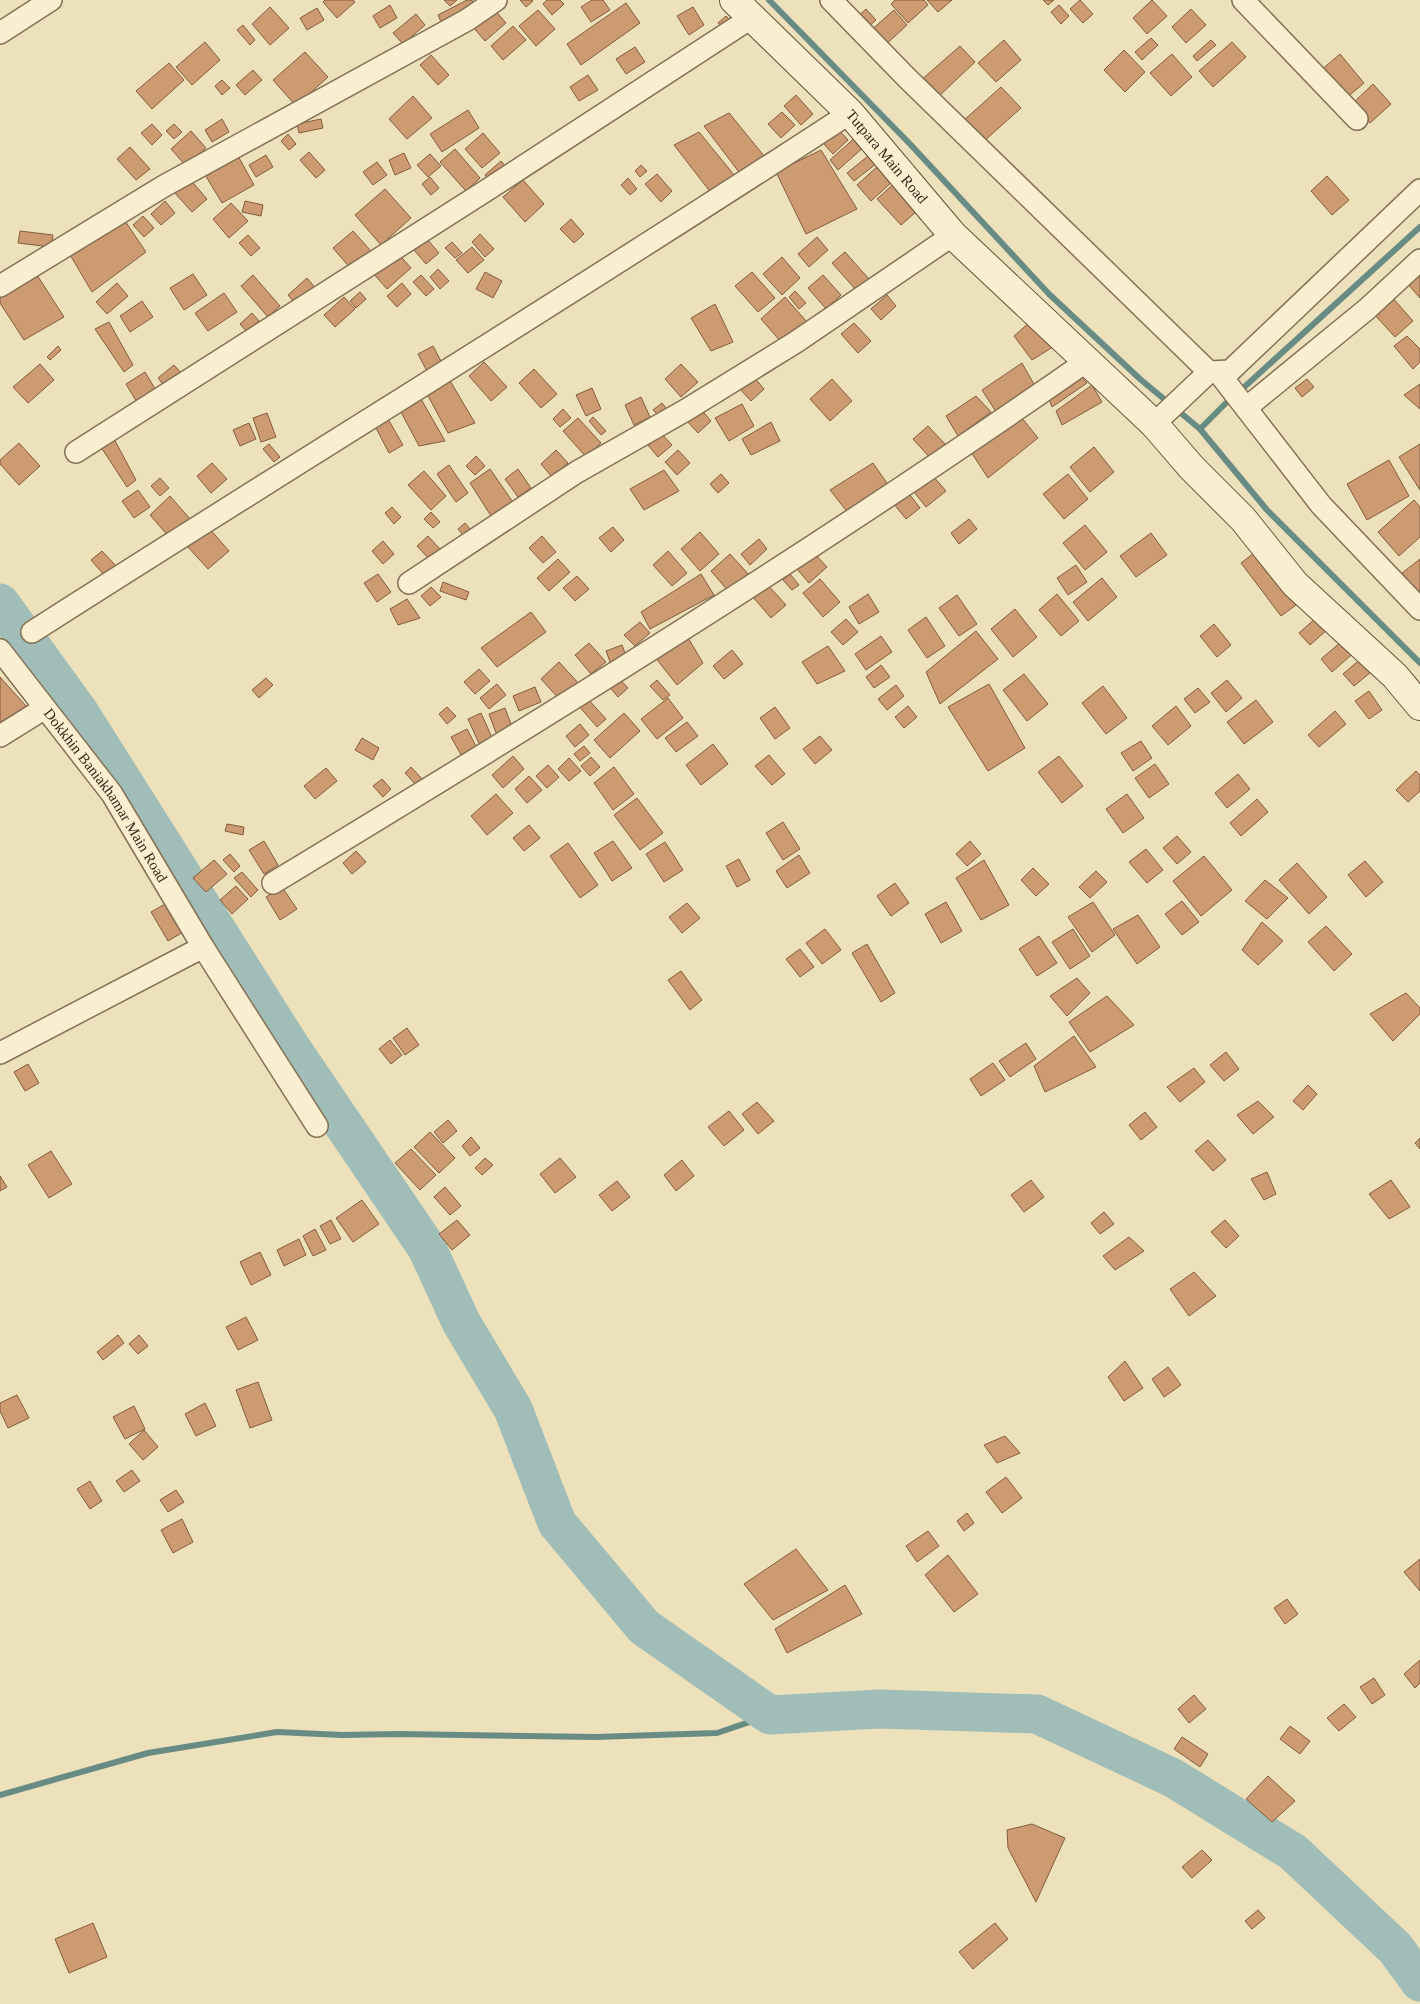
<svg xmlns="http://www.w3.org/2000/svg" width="1420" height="2004" font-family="'Times New Roman',serif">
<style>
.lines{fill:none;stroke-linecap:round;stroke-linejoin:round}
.stream{stroke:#688c84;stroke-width:6}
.river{stroke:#a0beb7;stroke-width:39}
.building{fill:#cc9b71;stroke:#845c3c}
.street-casing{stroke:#857156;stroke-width:24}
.secondary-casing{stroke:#665239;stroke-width:30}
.street{stroke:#f9eecf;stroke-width:21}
.secondary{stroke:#f9eecf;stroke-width:28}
.labels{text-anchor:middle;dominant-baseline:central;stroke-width:4;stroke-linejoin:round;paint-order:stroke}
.street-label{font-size:15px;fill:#34281b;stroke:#f5ebcb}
</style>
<rect width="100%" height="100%" fill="#ede1bc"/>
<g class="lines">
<path class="stream" d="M769 0 910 144 1049 294 1140 379 1200 429 1267 510 1420 663
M1241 390 1420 227
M1200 429 1228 401
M0 1795 148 1753 277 1732 342 1735 398 1734 595 1737 717 1733 770 1715"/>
<path class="river" d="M0 603 79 712 290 1046 427 1248 461 1322 513 1409 557 1523 644 1627 770 1715 880 1709 1037 1714 1173 1778 1293 1852 1395 1948 1420 1982"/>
</g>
<path class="building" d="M325 0H353L355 2 337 18 323 2Z
M444 0H457L450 6Z
M467 0H472L475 7 442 24 438 15Z
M520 0H532L533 1 526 7Z
M547 0H560L564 4 552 15 543 4Z
M592 0H603L610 10 591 22 581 7Z
M895 0H924L928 5 908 23 891 4Z
M927 0H952L938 12Z
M1043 0H1054L1048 5Z
M1080 0 1093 14 1083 23 1070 9Z
M1152 0 1167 16 1147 34 1133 18Z
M626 3 640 23 581 65 567 44Z
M390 5 397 18 380 28 373 16Z
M1059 5 1069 16 1061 24 1051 12Z
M270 7 289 28 270 45 252 24Z
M693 7 704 25 689 35 677 16Z
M317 8 324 20 307 30 300 18Z
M493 8 506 23 485 41 472 26Z
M866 9 876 20 865 30 855 19Z
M1191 9 1206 25 1186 43 1172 27Z
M538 10 555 29 536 46 519 26Z
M894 10 907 25 882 48 868 33Z
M416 14 425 25 403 44 393 33Z
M726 16 731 21 723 28 718 23Z
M243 25 255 40 250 45 237 30Z
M513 26 526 40 503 60 491 46Z
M1151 38 1158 45 1142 60 1135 52Z
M1004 40 1021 60 996 82 978 63Z
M1211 40 1216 45 1197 61 1193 56Z
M205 42 220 60 192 85 176 67Z
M1232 42 1246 57 1213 87 1199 71Z
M960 46 975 62 937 98 920 81Z
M635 47 645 62 626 74 616 59Z
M1124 50 1145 72 1125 92 1104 70Z
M305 52 328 77 296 106 273 80Z
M1172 54 1192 77 1171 96 1150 73Z
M1340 54 1364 83 1344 100 1320 71Z
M431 55 449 75 438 85 420 65Z
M169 63 184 80 152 109 136 91Z
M253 70 262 80 245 95 236 85Z
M588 75 598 90 579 101 570 87Z
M222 80 230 88 222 95 215 86Z
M1373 84 1391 104 1370 123 1352 104Z
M1001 87 1021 108 983 142 963 121Z
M796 95 813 114 801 125 784 106Z
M413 96 432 118 407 139 389 119Z
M468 110 479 128 442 152 430 134Z
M782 112 795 125 781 138 768 124Z
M729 113 769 162 745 180 704 126Z
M222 119 229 132 212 142 205 130Z
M321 119 323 128 299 133 297 124Z
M152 124 162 135 152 145 141 133Z
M174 124 182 132 174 139 166 131Z
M837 128 848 140 833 154 822 142Z
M191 131 206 148 186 166 171 149Z
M699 132 739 181 715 198 674 145Z
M483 133 500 153 482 168 465 149Z
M288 134 296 144 289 150 281 141Z
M858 135 866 145 838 170 830 160Z
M130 147 150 169 136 180 117 159Z
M878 148 885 157 854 181 847 173Z
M455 149 480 178 466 191 440 162Z
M821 150 857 209 806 234 776 172Z
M309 152 325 170 316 178 300 160Z
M404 153 411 168 395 175 389 160Z
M237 154 254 185 222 203 204 173Z
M430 154 441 166 428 177 417 165Z
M266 155 273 167 256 177 249 165Z
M889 156 903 172 871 201 857 185Z
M501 161 510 172 494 186 485 175Z
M377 162 387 175 373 185 363 172Z
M641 165 647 171 640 177 635 171Z
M908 171 932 198 901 225 877 199Z
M657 174 672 191 661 202 645 184Z
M1327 176 1349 200 1332 215 1311 191Z
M188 177 207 199 192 212 173 191Z
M430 177 439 188 431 195 422 184Z
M628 178 637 189 630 195 621 185Z
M523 180 544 204 525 222 503 197Z
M385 189 411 218 381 245 355 215Z
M165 201 175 213 161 225 151 214Z
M245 201 263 205 261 216 242 212Z
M231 203 248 221 229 238 213 219Z
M143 216 154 228 144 237 133 225Z
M123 218 146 252 92 292 69 253Z
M571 219 584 234 574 243 560 229Z
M20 231 53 235 51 247 18 243Z
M353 231 371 251 351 269 333 248Z
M480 234 494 249 485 257 472 242Z
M248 235 260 248 251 256 239 243Z
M817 237 828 250 809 267 798 254Z
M427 239 439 253 426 264 414 250Z
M452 242 462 253 455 258 445 248Z
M472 247 484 260 468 273 456 260Z
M396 251 411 268 387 289 372 272Z
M845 252 869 279 856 290 832 263Z
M782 257 800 278 782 295 763 274Z
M438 269 449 281 440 289 430 277Z
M1420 270V298L1406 282Z
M485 272 502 281 493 298 476 289Z
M752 272 775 298 758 312 735 286Z
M193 274 207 295 184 310 170 288Z
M37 275 64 317 24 340 0 303V297Z
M253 275 280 306 268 317 241 286Z
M421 275 434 289 426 296 413 282Z
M823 275 841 295 826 309 808 288Z
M307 278 317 290 298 307 288 295Z
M117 283 128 296 107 314 96 302Z
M402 283 411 294 397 307 387 296Z
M795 291 806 303 799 309 789 297Z
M360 292 366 299 356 308 350 301Z
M224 293 237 312 208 331 195 313Z
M887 295 896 306 881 320 871 309Z
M1391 296 1413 321 1395 337 1373 313Z
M344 297 355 309 335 327 324 315Z
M785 297 807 322 782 343 761 319Z
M142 301 153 317 130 332 120 316Z
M715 304 733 342 711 351 691 318Z
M252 313 259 321 247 332 240 324Z
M1031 321 1053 347 1032 360 1014 336Z
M109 322 133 365 124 372 95 329Z
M854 323 871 341 858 353 841 334Z
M1407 336 1420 349V362L1413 369 1394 346Z
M58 346 61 350 50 360 47 357Z
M433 346 442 363 427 371 418 354Z
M484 362 507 387 491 401 469 376Z
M1022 363 1036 388 998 415 982 390Z
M40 364 54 380 28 403 13 387Z
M681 364 698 382 681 397 665 379Z
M174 365 182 374 166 388 158 378Z
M534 369 557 394 541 408 519 383Z
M1076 371 1087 383 1052 407 1048 396Z
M145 372 157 392 138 404 126 384Z
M753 376 764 389 751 401 739 388Z
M449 379 475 423 448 433 427 394Z
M832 379 852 401 830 421 810 399Z
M1307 379 1314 387 1302 397 1295 388Z
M1420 384V409L1404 395Z
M1092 385 1102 402 1062 425 1056 411Z
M592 388 601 409 586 416 576 395Z
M976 396 991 412 958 436 946 416Z
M641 397 650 417 634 425 625 405Z
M421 399 445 441 419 446 401 412Z
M662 403 667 409 659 416 653 410Z
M742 404 754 426 729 441 715 418Z
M699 407 711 421 698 433 686 420Z
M563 409 571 418 560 427 553 419Z
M267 413 276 437 261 442 253 418Z
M593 417 606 431 601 435 589 421Z
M578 418 601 443 586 457 563 431Z
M1022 418 1038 438 988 478 971 452Z
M388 419 403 445 389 453 375 426Z
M771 422 780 441 751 455 742 439Z
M249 423 256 439 240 446 233 430Z
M928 426 947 446 932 460 913 439Z
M660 432 672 445 658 457 647 444Z
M113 437 136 480 127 487 99 444Z
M19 443 40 466 19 485 0 464V460Z
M269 444 280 457 274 462 263 449Z
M1420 444V490L1399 457Z
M1094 447 1114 472 1090 492 1070 467Z
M556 450 568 463 552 477 541 464Z
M678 450 690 463 677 475 665 462Z
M476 456 485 466 475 475 466 466Z
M1389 460 1409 496 1367 520 1347 484Z
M212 463 227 479 211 493 197 476Z
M873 463 891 489 852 518 830 490Z
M449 465 468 493 456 502 437 474Z
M490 469 515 505 493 519 470 483Z
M518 469 531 488 518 497 505 479Z
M664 470 679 491 644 510 630 489Z
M424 471 446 496 431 510 408 485Z
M721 474 729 483 718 493 710 484Z
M1068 474 1088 499 1064 519 1043 494Z
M933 476 946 491 926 507 914 492Z
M160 478 169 488 160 496 151 486Z
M138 490 150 507 134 518 122 501Z
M907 491 920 508 906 519 893 503Z
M170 496 191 520 170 538 150 515Z
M1414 500 1420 507V537L1399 556 1378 532Z
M392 507 401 517 394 524 385 513Z
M431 512 440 522 433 528 424 519Z
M969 519 977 529 959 544 951 533Z
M465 523 471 530 464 536 458 529Z
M1085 525 1107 552 1085 570 1063 543Z
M208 527 229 551 208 569 187 546Z
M613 527 624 540 611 552 599 538Z
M700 532 719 554 700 571 681 549Z
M1151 533 1167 555 1136 577 1120 556Z
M428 536 441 550 430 560 417 546Z
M542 536 556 552 543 563 529 548Z
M759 539 767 549 750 565 741 554Z
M1271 540 1311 594 1281 616 1241 563Z
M383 541 394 554 383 564 372 551Z
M102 551 116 566 105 576 91 560Z
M668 551 687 573 672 586 653 565Z
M813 552 827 567 809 583 796 568Z
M730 554 750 576 730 593 711 571Z
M558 559 570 572 549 591 537 578Z
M1420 559V590L1416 593 1402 573Z
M1076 565 1087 582 1068 595 1057 578Z
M378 574 391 592 377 602 364 583Z
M701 574 714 595 650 629 641 612Z
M790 574 799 585 792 590 783 580Z
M577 576 589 589 575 601 563 588Z
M1102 578 1117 597 1088 621 1073 602Z
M820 579 840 602 823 617 803 593Z
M443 582 469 592 466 600 440 591Z
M766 583 786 605 771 618 752 596Z
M431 587 441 597 430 606 421 596Z
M868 594 879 612 859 624 849 607Z
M1057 594 1079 621 1061 636 1039 610Z
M957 595 977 624 959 636 939 608Z
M407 599 420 618 398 625 390 609Z
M1015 609 1037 637 1013 657 991 629Z
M1326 609 1337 621 1310 645 1299 633Z
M531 612 546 632 497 667 481 648Z
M926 617 945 646 927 658 908 630Z
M846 619 858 632 843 645 831 632Z
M640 622 650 633 635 646 624 635Z
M1214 624 1231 645 1217 657 1200 636Z
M976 631 998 659 940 704 926 672Z
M687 636 703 663 677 685 654 656Z
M881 636 892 652 866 670 855 654Z
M1348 636 1359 648 1332 672 1321 659Z
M589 643 606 662 591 674 575 655Z
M622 645 628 661 612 667 606 651Z
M828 646 845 671 817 684 802 662Z
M732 650 743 664 724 679 713 666Z
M1371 650 1382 663 1354 686 1343 674Z
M559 662 581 686 562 702 541 679Z
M881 665 890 677 874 688 866 677Z
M479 669 490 681 475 694 464 682Z
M1024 674 1048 704 1027 721 1003 690Z
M617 676 628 688 618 697 607 684Z
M0 677 26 706 1 728 0 726Z
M266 678 273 685 259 698 252 690Z
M657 680 670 695 663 700 650 686Z
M1227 680 1242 698 1226 712 1211 693Z
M497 684 506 695 489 709 480 698Z
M989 684 1025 748 988 771 948 707Z
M896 685 904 696 887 710 878 699Z
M1103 686 1127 718 1106 734 1082 703Z
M535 687 541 702 519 711 513 696Z
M1198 688 1210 702 1195 713 1184 699Z
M1369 691 1382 710 1369 719 1355 701Z
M586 697 606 719 597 727 578 705Z
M668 698 683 718 657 739 641 719Z
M1256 700 1273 722 1244 744 1227 722Z
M908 706 917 717 904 728 895 717Z
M1176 706 1191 726 1168 745 1152 726Z
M447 707 456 716 447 724 439 714Z
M775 707 790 728 775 739 760 718Z
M505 708 514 732 498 738 489 714Z
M1335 711 1346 724 1319 747 1308 735Z
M481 713 494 742 481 748 468 719Z
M624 713 640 731 610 758 594 740Z
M687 722 698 736 676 752 665 738Z
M580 724 589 735 575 747 566 736Z
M467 729 479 752 464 760 451 737Z
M820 736 832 750 815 764 803 749Z
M362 738 379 748 373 760 355 750Z
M1141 741 1152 758 1133 771 1121 753Z
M713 744 728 764 701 785 686 765Z
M584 746 590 753 580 761 574 754Z
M769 755 785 774 772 785 755 766Z
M513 756 524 769 503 788 492 775Z
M1059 756 1083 786 1062 803 1038 772Z
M591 757 600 767 590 776 581 766Z
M569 758 581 771 569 781 558 769Z
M1155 764 1169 784 1149 798 1135 778Z
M548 765 559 777 547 788 536 776Z
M411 767 424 781 418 787 405 773Z
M614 767 634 794 613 810 594 783Z
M326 768 337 781 315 799 304 786Z
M1416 771 1420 775V791L1408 802 1396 790Z
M1238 774 1250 789 1227 808 1215 793Z
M529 776 542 790 527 803 515 789Z
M382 779 391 789 383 797 373 786Z
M496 794 513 813 487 835 471 816Z
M1127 794 1144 818 1123 833 1106 809Z
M637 798 663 833 640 850 614 815Z
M1257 799 1268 812 1241 836 1230 823Z
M783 822 800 849 783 860 766 833Z
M227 824 244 827 243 835 225 831Z
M529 825 540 838 524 851 513 838Z
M1177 836 1191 852 1177 864 1163 848Z
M264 841 278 865 264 874 249 850Z
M613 841 632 868 612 881 594 853Z
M970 841 981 854 967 866 956 854Z
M665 842 683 870 664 882 646 854Z
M568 843 598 885 580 898 550 856Z
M1146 849 1163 870 1147 883 1129 862Z
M356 851 366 862 352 874 343 863Z
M230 854 240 866 234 872 223 860Z
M799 855 810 873 787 888 776 871Z
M1204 856 1232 890 1201 916 1173 881Z
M739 859 750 880 737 887 726 866Z
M214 860 227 874 206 892 193 878Z
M984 860 1009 905 981 920 956 878Z
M1365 861 1383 882 1366 897 1348 875Z
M1297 863 1327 897 1309 914 1279 880Z
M1033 868 1049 884 1036 896 1021 880Z
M1096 871 1107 882 1090 898 1079 887Z
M242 872 258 890 251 897 234 878Z
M1265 880 1288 898 1267 919 1245 901Z
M895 883 909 903 891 916 877 896Z
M236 886 248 899 232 914 220 900Z
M282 887 297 909 280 920 266 897Z
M174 899 190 928 168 941 151 912Z
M1182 901 1199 922 1182 935 1165 914Z
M946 902 962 931 941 943 925 914Z
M1093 902 1115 935 1092 952 1068 917Z
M687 903 700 918 682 933 669 917Z
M1138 915 1160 947 1137 964 1113 929Z
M1262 922 1283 941 1258 965 1242 950Z
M1326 926 1352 954 1334 971 1308 942Z
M825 929 841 950 822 964 806 943Z
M1073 929 1090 956 1070 969 1052 942Z
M1039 936 1057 963 1037 976 1019 949Z
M867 944 895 993 881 1002 852 953Z
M800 949 814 967 800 977 786 959Z
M681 971 702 1000 690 1010 668 980Z
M1077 978 1090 993 1067 1016 1050 996Z
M1406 993 1420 1008V1014L1393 1041 1370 1014Z
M1107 996 1134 1025 1090 1052 1069 1022Z
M407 1028 419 1045 405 1055 393 1038Z
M1074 1036 1096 1067 1045 1092 1034 1066Z
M390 1040 402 1055 391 1064 379 1049Z
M1026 1043 1036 1059 1010 1077 999 1061Z
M1226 1052 1239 1069 1224 1081 1210 1065Z
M993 1063 1005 1080 981 1096 970 1079Z
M28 1064 39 1083 25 1091 14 1072Z
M1194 1068 1205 1082 1180 1102 1167 1087Z
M1308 1085 1317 1094 1303 1110 1293 1101Z
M1258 1101 1274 1117 1253 1134 1237 1115Z
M757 1102 774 1121 758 1134 742 1114Z
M729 1111 744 1130 724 1146 708 1127Z
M1145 1112 1157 1127 1141 1140 1129 1125Z
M448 1120 457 1131 443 1143 434 1132Z
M430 1132 455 1158 439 1173 414 1147Z
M471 1137 480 1148 470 1156 462 1146Z
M1420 1138V1149L1415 1143Z
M1208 1140 1226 1160 1213 1171 1195 1151Z
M411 1149 436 1175 420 1190 395 1163Z
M51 1151 72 1184 49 1198 28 1165Z
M485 1158 493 1165 482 1175 475 1168Z
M560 1158 576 1177 555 1193 540 1174Z
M682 1160 694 1176 676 1191 664 1175Z
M1267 1172 1276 1194 1264 1200 1251 1179Z
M0 1176 7 1187 0 1191Z
M1031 1180 1044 1197 1024 1212 1011 1195Z
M1391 1180 1410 1207 1389 1219 1369 1194Z
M617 1181 630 1197 612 1211 599 1195Z
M445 1187 461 1206 450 1215 434 1197Z
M362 1200 379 1224 353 1242 336 1218Z
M1104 1212 1114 1224 1100 1234 1091 1223Z
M331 1220 341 1239 330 1244 320 1226Z
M457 1220 470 1235 452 1250 439 1234Z
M1225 1220 1239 1236 1226 1248 1211 1232Z
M315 1229 326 1250 313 1256 303 1236Z
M1129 1237 1144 1251 1115 1270 1103 1256Z
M299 1239 306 1255 284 1266 277 1250Z
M260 1252 271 1275 251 1285 240 1262Z
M1194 1272 1216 1296 1189 1316 1170 1289Z
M246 1317 258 1340 238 1350 226 1327Z
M118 1335 124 1343 103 1360 97 1352Z
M139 1335 148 1346 138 1354 129 1344Z
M1125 1361 1143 1388 1124 1401 1108 1377Z
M1168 1367 1181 1385 1164 1397 1152 1379Z
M258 1382 272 1420 250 1428 236 1390Z
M17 1395 29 1418 8 1428 0 1411V1403Z
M205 1403 216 1426 196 1436 185 1414Z
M134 1406 145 1429 125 1439 113 1417Z
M144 1430 158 1447 143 1460 129 1444Z
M1005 1436 1020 1453 997 1463 984 1445Z
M132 1470 140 1481 124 1492 116 1481Z
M1006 1477 1022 1498 1002 1513 986 1492Z
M90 1481 102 1501 90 1509 77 1489Z
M176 1490 184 1502 168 1512 160 1500Z
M967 1513 974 1523 964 1531 957 1521Z
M182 1519 193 1542 173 1553 161 1530Z
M928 1531 939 1546 917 1562 906 1546Z
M796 1549 828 1590 773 1620 744 1584Z
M948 1555 978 1594 954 1612 925 1575Z
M1420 1559V1591L1404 1572Z
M845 1585 862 1614 787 1653 775 1629Z
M1287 1599 1298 1614 1285 1624 1274 1608Z
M1420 1660V1683L1415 1688 1404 1674Z
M1374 1678 1385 1695 1372 1704 1360 1687Z
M1194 1695 1206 1709 1189 1723 1178 1709Z
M1344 1704 1356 1717 1339 1731 1327 1718Z
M1290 1726 1310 1741 1300 1754 1280 1739Z
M1182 1737 1208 1754 1200 1767 1174 1749Z
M1268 1776 1295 1801 1272 1822 1246 1799Z
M1032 1824 1065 1838 1036 1902 1008 1848 1007 1830Z
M1202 1850 1212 1860 1192 1878 1182 1867Z
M1258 1910 1265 1918 1252 1929 1245 1921Z
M93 1923 107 1957 69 1973 55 1939Z
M995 1923 1008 1939 973 1969 959 1952Z"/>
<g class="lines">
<defs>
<g id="street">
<path d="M831 0 907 78 1209 372 1154 424"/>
<path d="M1243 0 1357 119"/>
<path d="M0 33 51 0"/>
<path d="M0 286 164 186 467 20 496 0"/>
<path d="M1209 372 1230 371 1420 190"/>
<path d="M1218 372 1321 505 1420 609"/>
<path d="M1246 408 1367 309 1420 260"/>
<path d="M76 452 487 190 751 18"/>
<path d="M409 583 577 472 686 410 796 342 953 235"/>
<path d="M32 632C304 458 580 290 850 113"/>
<path id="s1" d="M0 650 112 794 203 947 317 1126"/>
<path d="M0 736 45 708"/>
<path d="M273 883C549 716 822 546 1087 361"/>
<path d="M0 1053 203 947"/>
</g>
<g id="secondary">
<path id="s2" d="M734 0 850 113 953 235 1154 424 1192 468 1243 519 1295 584 1395 676 1420 706"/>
</g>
</defs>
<use href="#street" class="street-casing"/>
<use href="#secondary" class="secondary-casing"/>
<use href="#street" class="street"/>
<use href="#secondary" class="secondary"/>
</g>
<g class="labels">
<g class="street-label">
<text stroke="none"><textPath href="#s2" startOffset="219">Tutpara Main Road</textPath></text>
<text stroke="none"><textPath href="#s1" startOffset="180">Dokkhin Baniakhamar Main Road</textPath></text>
</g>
</g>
</svg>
